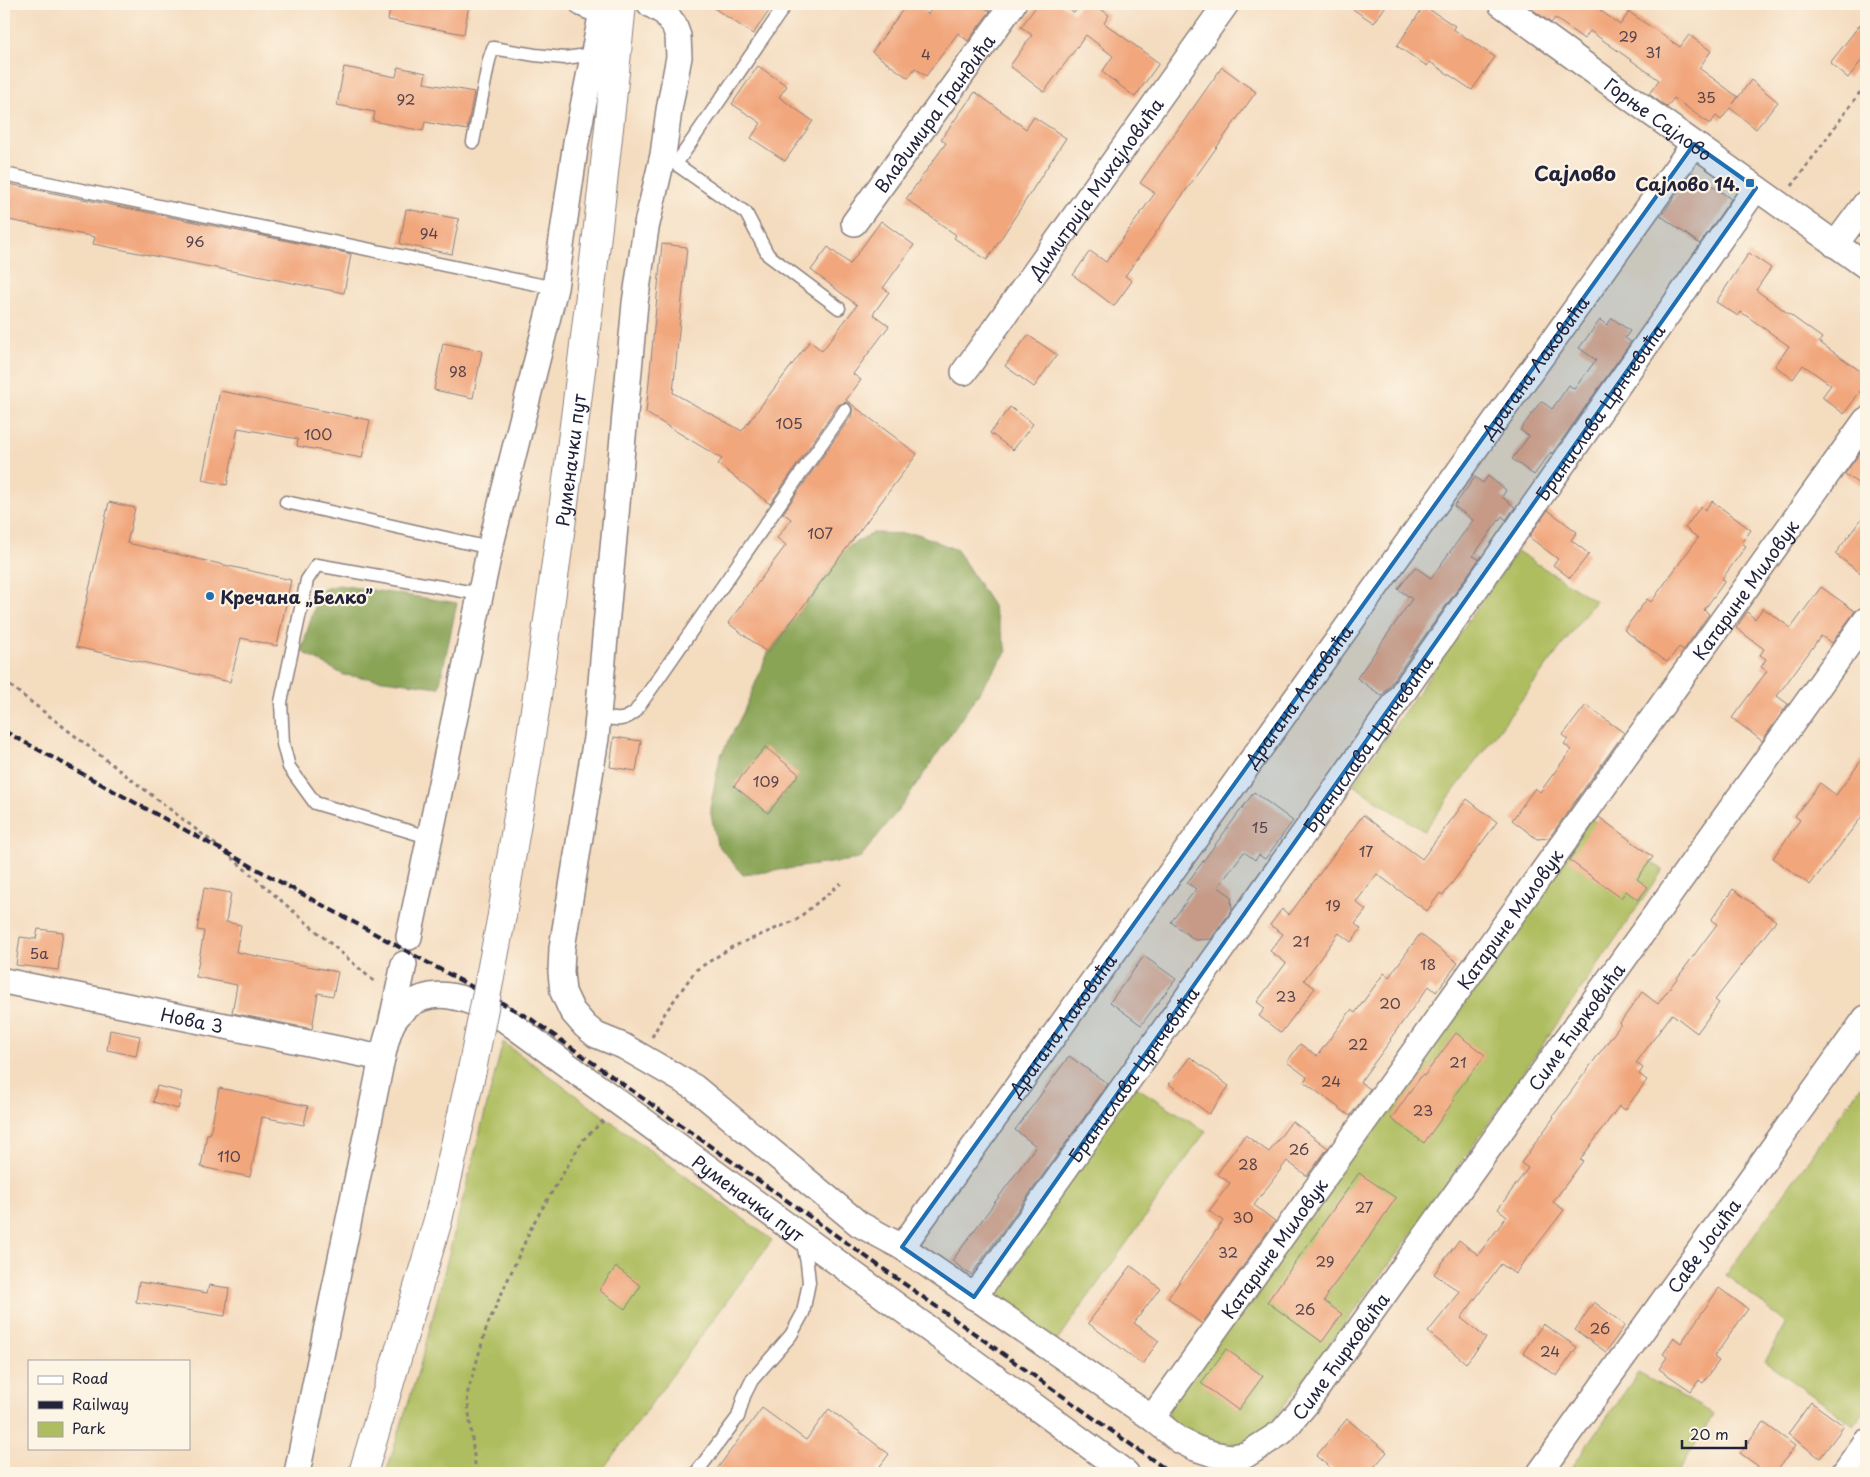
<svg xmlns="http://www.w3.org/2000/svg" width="1870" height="1477" font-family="'Playpen Sans',sans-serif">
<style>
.green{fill:#aebd5f;stroke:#68704d}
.forest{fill:#8aa456;stroke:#566348}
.building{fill:#f1a67b}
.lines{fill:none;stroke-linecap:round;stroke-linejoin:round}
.service-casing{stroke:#8b7f7d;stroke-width:15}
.minor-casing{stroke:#8b7f7d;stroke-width:28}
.secondary-casing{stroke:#8b7f7d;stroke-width:30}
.path{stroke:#8b7f7d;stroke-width:3;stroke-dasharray:4 4;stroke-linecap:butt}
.service{stroke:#fff;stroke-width:12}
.minor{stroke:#fff;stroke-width:25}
.secondary{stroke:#fff;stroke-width:28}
.rail{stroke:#22223b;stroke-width:4;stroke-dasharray:8 4;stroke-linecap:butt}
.secondary-bridge-casing{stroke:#8b7f7d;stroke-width:30;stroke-linecap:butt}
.secondary-bridge{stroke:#fff;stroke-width:28}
.marked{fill:#1f6fb2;fill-opacity:0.2;stroke:#1f6fb2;stroke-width:4;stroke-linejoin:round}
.poi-dot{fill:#1f6fb2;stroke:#fcf5e5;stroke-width:2}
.labels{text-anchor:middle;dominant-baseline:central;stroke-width:4.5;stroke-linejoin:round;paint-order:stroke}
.number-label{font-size:15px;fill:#56434b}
.street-label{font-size:18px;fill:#22223b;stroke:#fcf5e5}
.poi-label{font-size:18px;font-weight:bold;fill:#22223b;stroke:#fcf5e5;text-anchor:end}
.quarter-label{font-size:20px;font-weight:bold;fill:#22223b;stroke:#fcf5e5}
</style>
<rect width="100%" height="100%" fill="#fcf5e5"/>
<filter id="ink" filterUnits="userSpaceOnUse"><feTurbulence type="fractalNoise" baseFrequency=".02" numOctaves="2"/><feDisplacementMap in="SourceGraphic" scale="10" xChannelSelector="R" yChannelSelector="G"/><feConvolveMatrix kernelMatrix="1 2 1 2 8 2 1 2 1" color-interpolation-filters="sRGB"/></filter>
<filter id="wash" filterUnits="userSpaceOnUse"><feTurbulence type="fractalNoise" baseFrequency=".0096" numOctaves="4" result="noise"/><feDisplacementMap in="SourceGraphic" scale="20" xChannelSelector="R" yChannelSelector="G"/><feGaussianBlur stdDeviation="1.12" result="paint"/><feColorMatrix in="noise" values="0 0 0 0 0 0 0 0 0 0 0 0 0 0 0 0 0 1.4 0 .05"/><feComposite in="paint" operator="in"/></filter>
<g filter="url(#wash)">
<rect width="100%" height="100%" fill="#f4dcbf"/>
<path class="green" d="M1517 551 1595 601 1424 831 1353 785Z
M1590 818 1663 870 1424 1217 1261 1437 1230 1450 1168 1423 1169 1404Z
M503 1042 772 1240 600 1473H386L422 1359Z
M1866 1079V1409L1854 1425 1765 1362 1786 1323 1726 1275Z
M1133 1085 1206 1131 1057 1341 989 1293Z
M1638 1373 1714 1414 1678 1473H1568Z"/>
<path class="forest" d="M873 533 918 534 957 550 993 606 1007 651 904 803 859 859 743 875 717 844 710 809 720 757 743 713 768 653 847 547Z
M339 585 457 603 439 687 344 675 301 651 320 590Z"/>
<g id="blocks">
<path class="building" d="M391 4H469L464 34 388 20Z
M708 4H774L753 34Z
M907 4H914L928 14 935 4H979L990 11 968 41 958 33 926 76 915 68 908 78 872 52Z
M1038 4H1061L1074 13 1081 4H1094L1109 15 1104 23 1159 63 1135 97 1102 72 1113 56 1086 35 1044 92 1010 66 1032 35 1021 27Z
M1345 4H1387L1374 23Z
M1525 4H1592L1620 25 1629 12 1680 47 1689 35 1711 51 1699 68 1738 97 1733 104 1751 80 1778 102 1756 129 1730 108 1721 120 1716 116 1710 124 1674 98 1667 107 1649 94 1659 80 1590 31 1584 39 1555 18 1551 23Z
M1424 6 1455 26 1453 29 1495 57 1472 90 1430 62 1427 66 1397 46Z
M1866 17V55L1848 78 1830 63Z
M758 66 787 86 779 97 813 121 785 161 751 138 761 123 732 104Z
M344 67 396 77 398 67 426 73 424 83 474 92 467 130 425 122 423 131 373 121 375 112 337 105Z
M1222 67 1256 92 1125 276 1132 281 1114 306 1073 275 1090 251 1106 262 1155 193 1140 183Z
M975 92 1026 129 1034 117 1066 138 987 260 954 238 956 235 906 199 946 143 941 139Z
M1693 172 1731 199 1700 244 1661 216Z
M4 183 351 254 344 293 93 244 95 237 4 219Z
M406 209 459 219 452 254 400 244Z
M881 221 914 245 883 288 889 292 873 314 889 326 853 374 861 380 846 400 917 454 768 653 728 623 786 545 777 538 791 519 783 513 852 415V407L846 402 838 405 770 504 718 464 722 459 646 413 662 244 687 247 673 393 742 431 810 341 822 351 857 305 811 270 828 247 850 264Z
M1749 253 1771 268 1756 290 1822 338 1819 342 1866 375V383L1844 414 1822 397 1831 385 1803 365 1793 379 1775 366 1789 346 1741 312 1738 316 1716 302Z
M1612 318 1630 331 1625 338 1631 342 1552 454 1551 452 1534 475 1512 459 1529 436 1520 430 1541 401 1552 409 1569 385 1574 389 1596 360 1579 348 1600 320 1607 325Z
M1028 335 1057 355 1034 387 1005 366Z
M443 343 482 351 473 398 434 390Z
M220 391 370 420 362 458 297 446 298 439 238 428 227 485 202 480Z
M1010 407 1033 424 1013 450 990 433Z
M1866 444V489L1845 474Z
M1488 476 1506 490 1502 497 1515 507 1506 520 1502 516 1473 556 1479 559 1382 696 1357 678 1412 599 1398 589 1415 567 1431 578 1473 520 1454 506 1475 477 1483 483Z
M1712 501 1751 530 1742 543 1746 546 1722 579 1725 581 1704 610 1709 614 1684 650 1679 647 1667 662 1624 630 1647 599 1651 602 1698 538 1685 528 1701 506 1705 510Z
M109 502 135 508 127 543 291 580 277 646 241 638 230 682 76 647Z
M1548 510 1577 532 1571 540 1589 554 1570 578 1553 565 1558 559 1529 537Z
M1866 513V577L1835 554Z
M1821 587 1855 611 1832 643 1821 636 1777 696 1788 704 1762 741 1732 718 1767 671 1761 667 1766 659 1760 655 1764 649 1736 628 1747 612 1755 619 1763 608 1791 628Z
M1586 705 1624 733 1549 838 1537 839 1512 820 1535 788 1540 792 1571 750 1564 744 1568 739 1563 735Z
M614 737 641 741 636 771 610 767Z
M765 747 799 774 768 813 734 786Z
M1866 754V811L1810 885 1773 858 1800 820 1795 816 1820 783 1836 795Z
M1254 792 1293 821 1265 859 1259 855 1255 860 1244 852 1218 887 1231 896 1232 910 1211 939 1195 940 1171 922 1196 889 1187 883Z
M1467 799 1497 822 1443 895 1440 893 1427 911 1377 874 1356 902 1366 910 1355 924 1361 929 1351 942 1339 933 1304 980 1315 988 1281 1033 1259 1016 1265 1008 1257 1002 1286 963 1270 951 1283 934 1270 925 1282 909 1289 915 1363 815 1422 859Z
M1599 817 1653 857 1637 879 1648 887 1638 900 1626 891 1621 898 1569 860Z
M204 888 231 893 226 922 241 925 236 952 338 972 333 996 318 993 312 1029 232 1013 237 985 196 977 204 931 197 930Z
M1733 889 1776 921 1715 1000 1719 1003 1697 1033 1672 1014 1636 1063 1643 1068 1639 1074 1647 1080 1625 1110 1619 1106 1580 1160 1583 1161 1553 1202 1564 1210 1515 1274 1501 1264 1461 1318 1486 1338 1466 1363 1428 1332 1460 1292 1434 1274 1459 1240 1478 1255 1507 1216 1498 1209 1528 1168 1521 1163 1554 1117 1553 1116 1621 1024 1620 1023 1642 992 1658 1004 1717 924 1711 920Z
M38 929 63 932 58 970 16 965 20 937 36 939Z
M1420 934 1458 963 1436 992 1429 986 1390 1039 1391 1040 1360 1082 1370 1089 1350 1116 1304 1082 1307 1077 1287 1062 1300 1044 1317 1056 1351 1010 1355 1013 1384 973 1389 977Z
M1144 956 1176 979 1141 1025 1110 1002Z
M110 1030 140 1036 136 1056 107 1050Z
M1456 1033 1485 1055 1453 1097 1455 1099 1424 1143 1391 1119 1422 1075 1424 1076Z
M1069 1056 1108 1084 971 1275 952 1261 1036 1146 1015 1130Z
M1190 1057 1229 1086 1209 1114 1169 1084Z
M157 1086 182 1092 178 1109 153 1102Z
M219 1088 308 1106 304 1125 262 1117 250 1177 201 1167 207 1134H210Z
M1292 1121 1328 1148 1307 1176 1287 1161 1254 1205 1275 1221 1202 1324 1168 1298 1223 1221 1209 1211 1230 1183 1217 1174 1245 1135 1269 1152Z
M1359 1173 1396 1198 1368 1239 1327 1294 1328 1295 1324 1301 1342 1314 1322 1342 1267 1302Z
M1131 1266 1160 1288 1134 1323 1159 1341 1142 1364 1088 1323Z
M616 1267 641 1286 625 1309 599 1290Z
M139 1282 207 1293 209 1285 229 1288 225 1316 136 1302Z
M1719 1288 1748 1309 1714 1357 1719 1361 1703 1383 1699 1380 1691 1391 1659 1369 1667 1357 1663 1354 1674 1338 1681 1343Z
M1594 1302 1625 1325 1606 1352 1575 1330Z
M1543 1324 1577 1347 1557 1376 1523 1353Z
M1226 1349 1263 1376 1238 1410 1201 1383Z
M1811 1402 1844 1426 1820 1458 1788 1434Z
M762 1408 806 1440 829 1409 889 1454 875 1473H714Z
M1347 1419 1387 1452 1369 1473H1337L1316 1456Z
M1763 1422 1795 1446 1775 1473H1753L1758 1466 1740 1453Z"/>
</g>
</g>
<g filter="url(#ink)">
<use href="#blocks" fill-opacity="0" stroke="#8b7f7d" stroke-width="1"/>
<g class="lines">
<defs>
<path id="service" d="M473 142 489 60 493 48 535 55 565 58 594 54
M663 155 746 213 768 255 839 308
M676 164 786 4
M4 174 555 288
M286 502 490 548
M598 716C613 719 622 723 635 712L845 410
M428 837 315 803 289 767 283 744 281 702 307 580 317 565 480 594
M696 1473 738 1417 744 1396 752 1380 791 1335 803 1313 809 1282 807 1263 802 1239"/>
<g id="minor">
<path id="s1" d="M650 4 665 13 674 25 678 36 679 57 669 110 663 155 646 228 635 303 596 738 562 948 561 972 563 992 572 1011 585 1026 596 1035 623 1046 694 1087 859 1224 902 1247 1152 1418 1179 1440 1195 1448 1213 1454 1231 1457 1246 1455 1282 1432 1305 1405 1866 620"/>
<path id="s2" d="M1501 4 1669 126 1866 266"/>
<path id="s3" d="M854 223 1013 4"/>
<path d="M1835 245 1866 203"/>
<path id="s4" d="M964 372 1226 4"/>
<path d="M409 937 490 548 555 288 576 142 602 12 583 4"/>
<path id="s5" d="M4 981 382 1058"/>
<path d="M391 1025 404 964"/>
<path id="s6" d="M902 1247 1694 144"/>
<path id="s7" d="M974 1297 1334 791 1756 188"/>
<path id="s8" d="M1152 1418 1866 420"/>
<path id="s9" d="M297 1473 382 1058C385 1047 387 1034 392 1024 395 1017 402 1011 408 1006 435 985 469 999 496 1013L1126 1473"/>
<path id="s10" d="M1540 1473 1866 1018"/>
<path d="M1844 1473 1866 1442"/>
</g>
<g id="secondary">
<path id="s11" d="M502 915C514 838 528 760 539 683 572 457 599 230 622 4"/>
<path d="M363 1473 438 1220 472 1070"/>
</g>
</defs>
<use href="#service" class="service-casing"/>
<use href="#minor" class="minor-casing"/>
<use href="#secondary" class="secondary-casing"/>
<path class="path" d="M1792 186 1866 84
M4 681 224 851 376 983
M652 1037 665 1013 696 970 732 947 796 920 841 883
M476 1473 467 1395 487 1326 533 1224 583 1140 604 1120"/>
<use href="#service" class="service"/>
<use href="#minor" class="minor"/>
<use href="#secondary" class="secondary"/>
<path class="rail" d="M4 731 531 1019 1171 1473"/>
<defs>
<path id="secondary-bridge" d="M472 1070 502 915"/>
</defs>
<use href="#secondary-bridge" class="secondary-bridge-casing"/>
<use href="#secondary-bridge" class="secondary-bridge"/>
</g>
</g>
<path class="marked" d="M1694 144 1756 188 974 1297 902 1247Z"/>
<g class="poi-dot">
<rect x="1745" y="178" width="10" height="10" rx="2.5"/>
<circle cx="210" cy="596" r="5"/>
</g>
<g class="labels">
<g class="number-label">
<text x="1628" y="35">29</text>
<text x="1653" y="51">31</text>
<text x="926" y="53">4</text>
<text x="1706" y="96">35</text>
<text x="406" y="98">92</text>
<text x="429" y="232">94</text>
<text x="195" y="240">96</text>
<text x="458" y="370">98</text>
<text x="789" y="422">105</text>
<text x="318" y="433">100</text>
<text x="820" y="532">107</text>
<text x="766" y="780">109</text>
<text x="1260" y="826">15</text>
<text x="1366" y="850">17</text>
<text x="1333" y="904">19</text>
<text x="1301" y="940">21</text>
<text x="39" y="952">5a</text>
<text x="1428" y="963">18</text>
<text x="1286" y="995">23</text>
<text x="1390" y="1002">20</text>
<text x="1358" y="1043">22</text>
<text x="1458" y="1061">21</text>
<text x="1331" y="1080">24</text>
<text x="1423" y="1109">23</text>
<text x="1299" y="1148">26</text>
<text x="229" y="1155">110</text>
<text x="1248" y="1163">28</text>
<text x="1364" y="1206">27</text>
<text x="1243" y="1216">30</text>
<text x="1228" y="1251">32</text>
<text x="1325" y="1260">29</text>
<text x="1305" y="1308">26</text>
<text x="1600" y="1327">26</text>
<text x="1550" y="1350">24</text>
</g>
<g class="street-label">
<text stroke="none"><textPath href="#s3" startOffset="136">Владимира Грандића</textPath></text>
<text stroke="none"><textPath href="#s2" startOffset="195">Горње Сајлово</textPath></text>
<text stroke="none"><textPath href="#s4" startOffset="226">Димитрија Михајловића</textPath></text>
<text stroke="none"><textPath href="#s6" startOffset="1084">Драгана Лаковића</textPath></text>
<text stroke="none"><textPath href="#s7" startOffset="1084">Бранислава Црнчевића</textPath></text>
<text stroke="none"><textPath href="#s11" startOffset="460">Руменачки пут</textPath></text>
<text stroke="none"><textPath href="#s8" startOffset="1019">Катарине Миловук</textPath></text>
<text stroke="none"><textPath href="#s6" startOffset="679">Драгана Лаковића</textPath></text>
<text stroke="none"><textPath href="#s7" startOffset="679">Бранислава Црнчевића</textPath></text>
<text stroke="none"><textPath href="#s8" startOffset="614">Катарине Миловук</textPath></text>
<text stroke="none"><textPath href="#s5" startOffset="192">Нова 3</textPath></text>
<text stroke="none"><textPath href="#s6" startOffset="274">Драгана Лаковића</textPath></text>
<text stroke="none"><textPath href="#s1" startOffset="2390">Симе Ћирковића</textPath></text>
<text stroke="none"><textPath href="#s7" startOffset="274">Бранислава Црнчевића</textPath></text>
<text stroke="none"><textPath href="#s9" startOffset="890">Руменачки пут</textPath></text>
<text stroke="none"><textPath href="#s10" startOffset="280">Саве Јосића</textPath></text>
<text stroke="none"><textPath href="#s8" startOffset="209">Катарине Миловук</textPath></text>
<text stroke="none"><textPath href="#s1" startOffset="1985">Симе Ћирковића</textPath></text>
</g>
<g class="poi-label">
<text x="1740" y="183">Сајлово 14.</text>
<text x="220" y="596" text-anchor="start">Кречана „Белко”</text>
</g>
<g class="quarter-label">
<text x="1575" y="173">Сајлово</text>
</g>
</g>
<rect width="1870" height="1477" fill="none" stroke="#fcf5e5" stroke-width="20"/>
<rect x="28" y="1360" width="162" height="90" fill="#fcf5e5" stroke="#a5a1a1"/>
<rect x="38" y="1376" width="25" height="8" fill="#ffffff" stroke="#a5a1a1"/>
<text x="72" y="1384" font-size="15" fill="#22223b">Road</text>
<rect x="38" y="1401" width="25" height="8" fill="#22223b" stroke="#a5a1a1"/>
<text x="72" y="1410" font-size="15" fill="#22223b">Railway</text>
<rect x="38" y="1422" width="25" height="15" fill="#aebd5f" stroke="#a5a1a1"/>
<text x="72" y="1434" font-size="15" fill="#22223b">Park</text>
<path d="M1682 1440v8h64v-8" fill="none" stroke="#22223b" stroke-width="2.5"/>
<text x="1690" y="1440" font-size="15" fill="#22223b" stroke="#fcf5e5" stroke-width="4" paint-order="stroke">20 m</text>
</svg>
